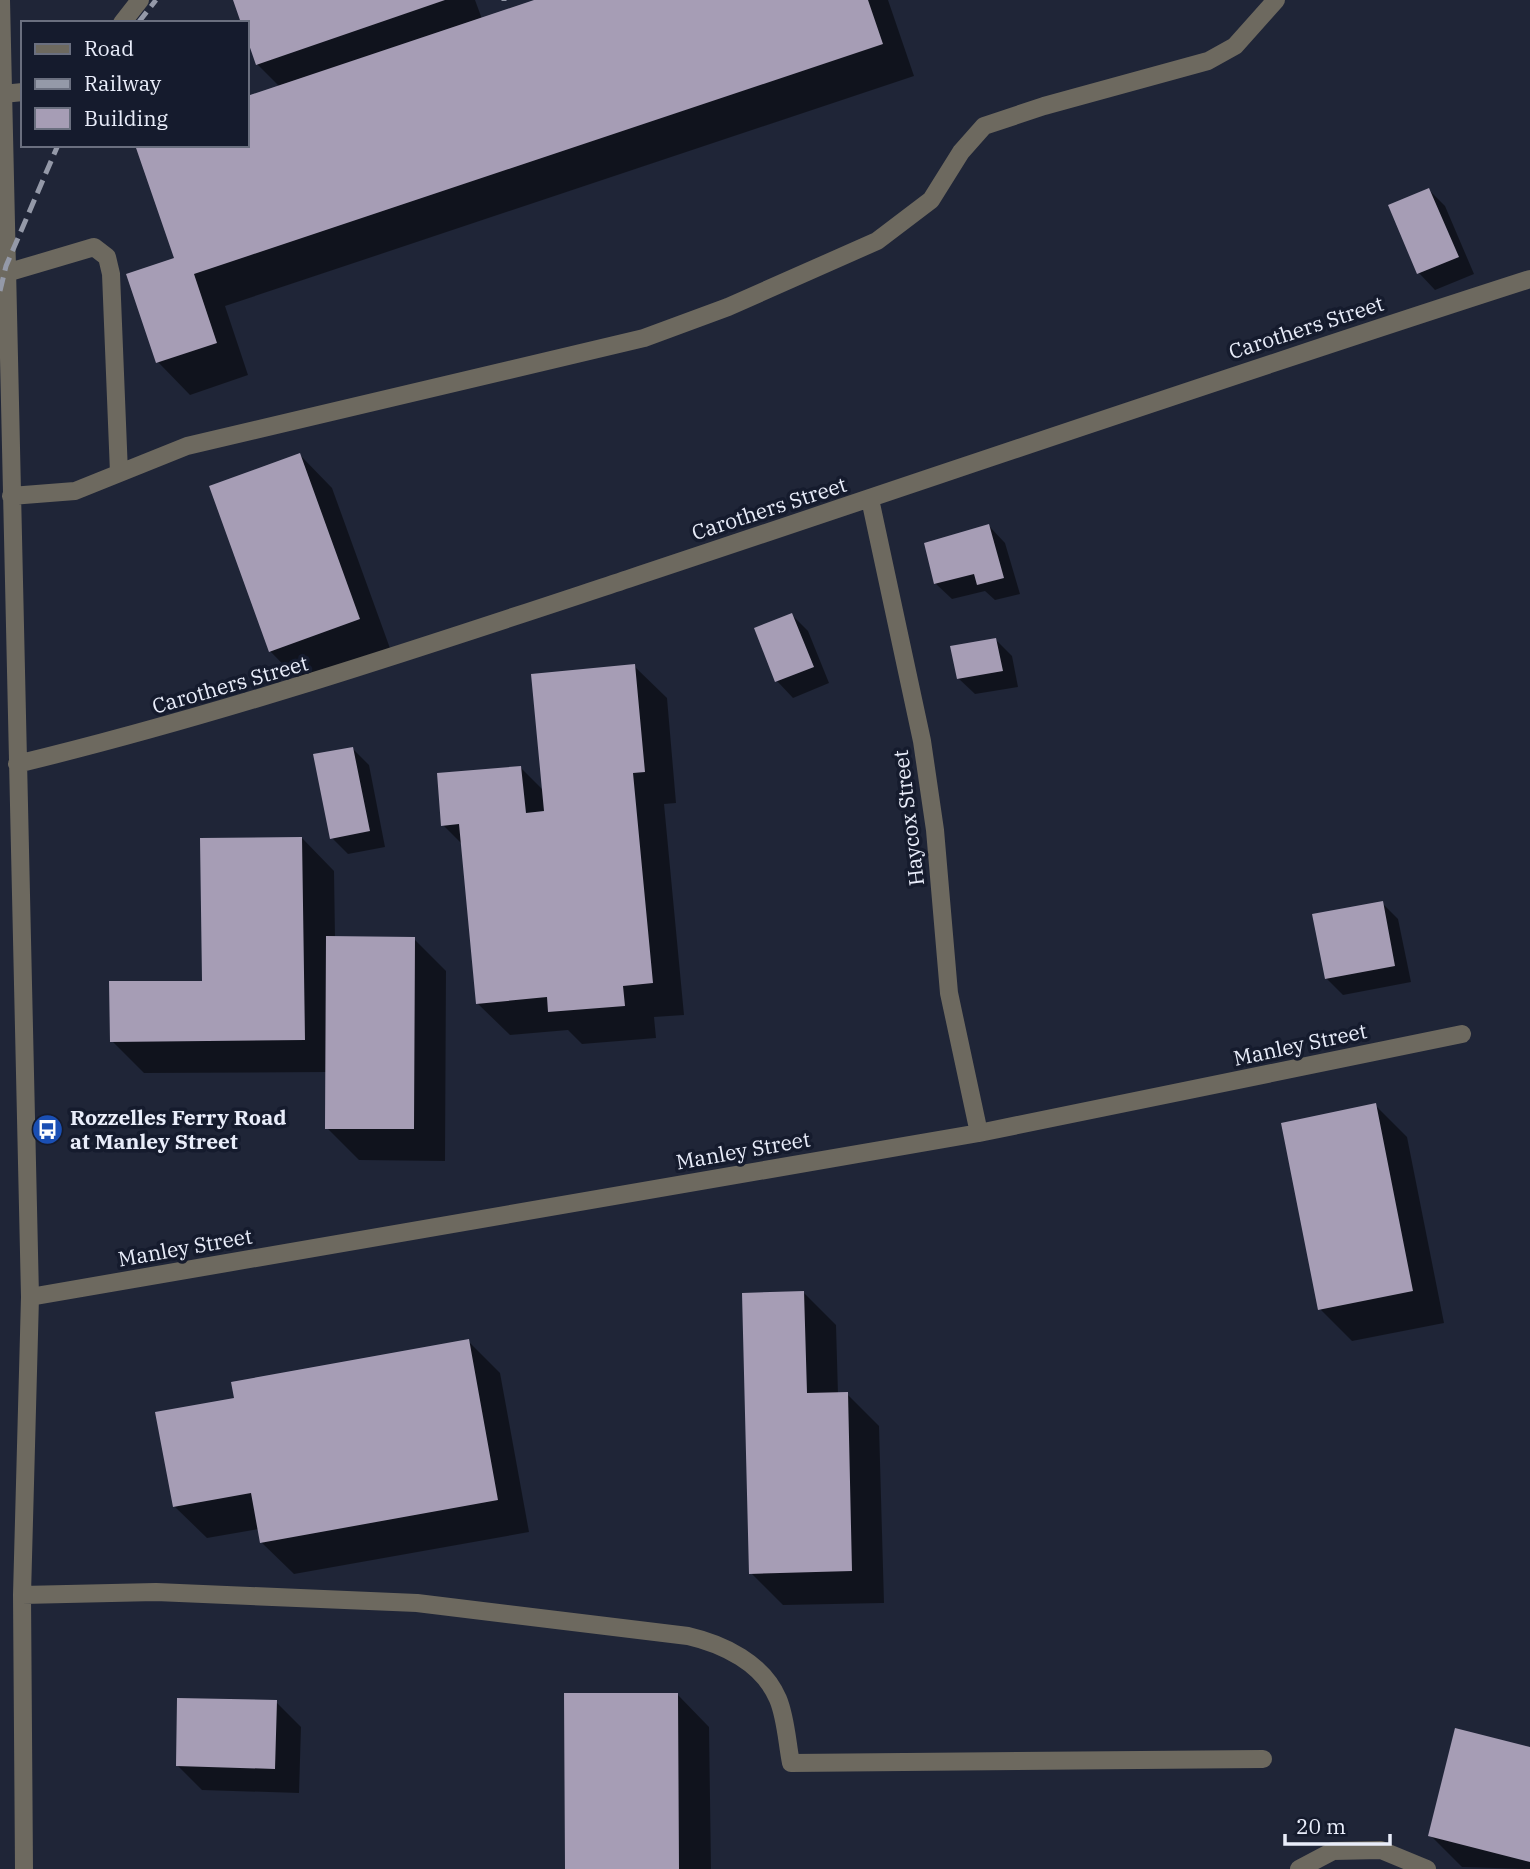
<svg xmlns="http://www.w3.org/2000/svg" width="1530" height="1869" font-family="'IBM Plex Serif',serif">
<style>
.shadow{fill:#0007}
.building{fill:#a69db5}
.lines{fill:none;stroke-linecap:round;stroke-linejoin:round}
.minor{stroke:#6d695f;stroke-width:18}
.rail{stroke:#9499a8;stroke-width:5;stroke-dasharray:14 7;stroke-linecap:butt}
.labels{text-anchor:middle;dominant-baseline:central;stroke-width:7;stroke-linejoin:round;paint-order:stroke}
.street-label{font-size:21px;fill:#e9edfa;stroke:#151b2d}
.poi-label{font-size:21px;font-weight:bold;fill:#e9edfa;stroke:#151b2d;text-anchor:start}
</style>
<rect width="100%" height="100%" fill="#1f2537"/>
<path class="shadow" d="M235 0H475L482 19 540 0H888L914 76 225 306 248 375 190 395 158 362 176 259 247 145V98L280 87 257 64 247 34V23Z
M1429 190 1445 206 1474 274 1435 290 1419 273Z
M300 455 332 488 391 651 302 684 270 651Z
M989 526 1005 543 1020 594 995 600 985 591 952 599 935 583Z
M792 615 808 631 829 683 793 698 777 681Z
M996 640 1012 656 1018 687 975 694 958 678Z
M634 666 667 698 676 803 664 804 684 1015 654 1017 656 1038 582 1044 568 1030 510 1035 477 1003 463 845 443 825 520 767 544 791Z
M353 749 369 765 385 847 348 854 332 838Z
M302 838 334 871 335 938 414 939 446 971 445 1161 359 1160 327 1128V1072L144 1073 112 1041 204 982Z
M1382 903 1398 919 1411 982 1343 995 1326 978Z
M1375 1105 1407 1137 1444 1323 1352 1341 1320 1309Z
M804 1293 836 1325 838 1394H847L879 1426 884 1603 783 1605 751 1573Z
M468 1341 500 1373 529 1532 294 1574 261 1542 259 1529 207 1538 174 1506 236 1399Z
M677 1694 709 1727 711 1869H567Z
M276 1702 301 1727 299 1793 202 1790 177 1765Z
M1530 1749V1869L1462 1867 1430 1835Z"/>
<path class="building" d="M233 0H445L256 65 247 39V23H241Z
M534 0H868L883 44 194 274 217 343 156 363 126 274 174 258 135 145H247V96Z
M1429 188 1459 257 1417 274 1388 205Z
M300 453 360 619 269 652 209 486Z
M989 524 1004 578 977 585 974 574 934 584 924 543Z
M792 613 814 667 775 682 754 628Z
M996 638 1003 671 957 679 950 646Z
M635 664 645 772 633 773 653 983 623 986 625 1006 548 1012 547 997 476 1004 459 824 441 826 437 773 521 766 526 813 544 811 531 674Z
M353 747 370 831 330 839 313 754Z
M302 837 305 1040 110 1042 109 981H202L200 838Z
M1383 901 1395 966 1325 979 1312 914Z
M326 936 415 937 414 1129H325Z
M1376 1103 1413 1291 1318 1310 1281 1123Z
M804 1291 807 1393 848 1392 852 1571 749 1574 742 1293Z
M469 1339 498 1500 260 1543 251 1493 173 1507 155 1412 234 1398 231 1382Z
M564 1693H678L679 1869H565Z
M177 1698 277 1700 275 1769 176 1766Z
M1455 1728 1530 1747V1862L1428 1836Z"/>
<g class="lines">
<path class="minor" d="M1 0 30 1297 22 1595 24 1869
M122 23 140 0
M3 94 23 92
M6 273 94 247 107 257 111 274 119 473
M11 496 75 491 187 446 644 338 728 307 877 241 931 200 961 152 984 126 1044 106 1208 61 1235 46 1276 0
M870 499 922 741 935 830 949 993 979 1133
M17 764C224 714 425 646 628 579 929 479 1228 376 1530 279
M30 1297 979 1133 1462 1034
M22 1595 156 1592 417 1603 688 1636C723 1644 763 1663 778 1699 786 1718 787 1743 791 1763L1263 1759
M1299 1869 1333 1851 1381 1850 1427 1869"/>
<path class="rail" d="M504 0V1
M138 23 156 0
M0 291 6 266 58 145"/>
</g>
<defs>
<symbol id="bus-disc" viewBox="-11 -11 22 22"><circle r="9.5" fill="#1a4fb4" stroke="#151b2d"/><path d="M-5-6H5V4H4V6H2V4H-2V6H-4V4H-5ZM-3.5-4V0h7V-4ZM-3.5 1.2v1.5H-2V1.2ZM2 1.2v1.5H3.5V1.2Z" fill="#fff"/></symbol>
</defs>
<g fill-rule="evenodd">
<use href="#bus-disc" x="30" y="1112" width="35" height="35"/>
</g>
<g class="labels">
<g class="street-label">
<text transform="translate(1306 327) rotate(-18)">Carothers Street</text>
<text transform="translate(769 508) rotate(-18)">Carothers Street</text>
<text transform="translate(230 684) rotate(-16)">Carothers Street</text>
<text transform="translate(908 818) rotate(-97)">Haycox Street</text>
<text transform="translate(1300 1044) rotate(-12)">Manley Street</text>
<text transform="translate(743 1150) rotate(-10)">Manley Street</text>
<text transform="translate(185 1247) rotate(-10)">Manley Street</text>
</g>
<g class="poi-label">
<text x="70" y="1117">Rozzelles Ferry Road<tspan x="70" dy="24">at Manley Street</tspan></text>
</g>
</g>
<rect x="21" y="21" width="228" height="126" fill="#151b2d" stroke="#6a6f7f" stroke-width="2"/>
<rect x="35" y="44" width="35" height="10" fill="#6d695f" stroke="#6a6f7f" stroke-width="2"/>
<text x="84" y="56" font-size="21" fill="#e9edfa">Road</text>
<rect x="35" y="79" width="35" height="10" fill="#9499a8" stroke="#6a6f7f" stroke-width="2"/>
<text x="84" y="91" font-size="21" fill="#e9edfa">Railway</text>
<rect x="35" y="108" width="35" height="21" fill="#a69db5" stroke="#6a6f7f" stroke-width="2"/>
<text x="84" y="126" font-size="21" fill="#e9edfa">Building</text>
<path d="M1285 1834v10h105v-10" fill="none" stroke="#e9edfa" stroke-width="3.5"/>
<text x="1296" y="1834" font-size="21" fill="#e9edfa" stroke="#151b2d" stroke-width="5" paint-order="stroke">20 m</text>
</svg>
